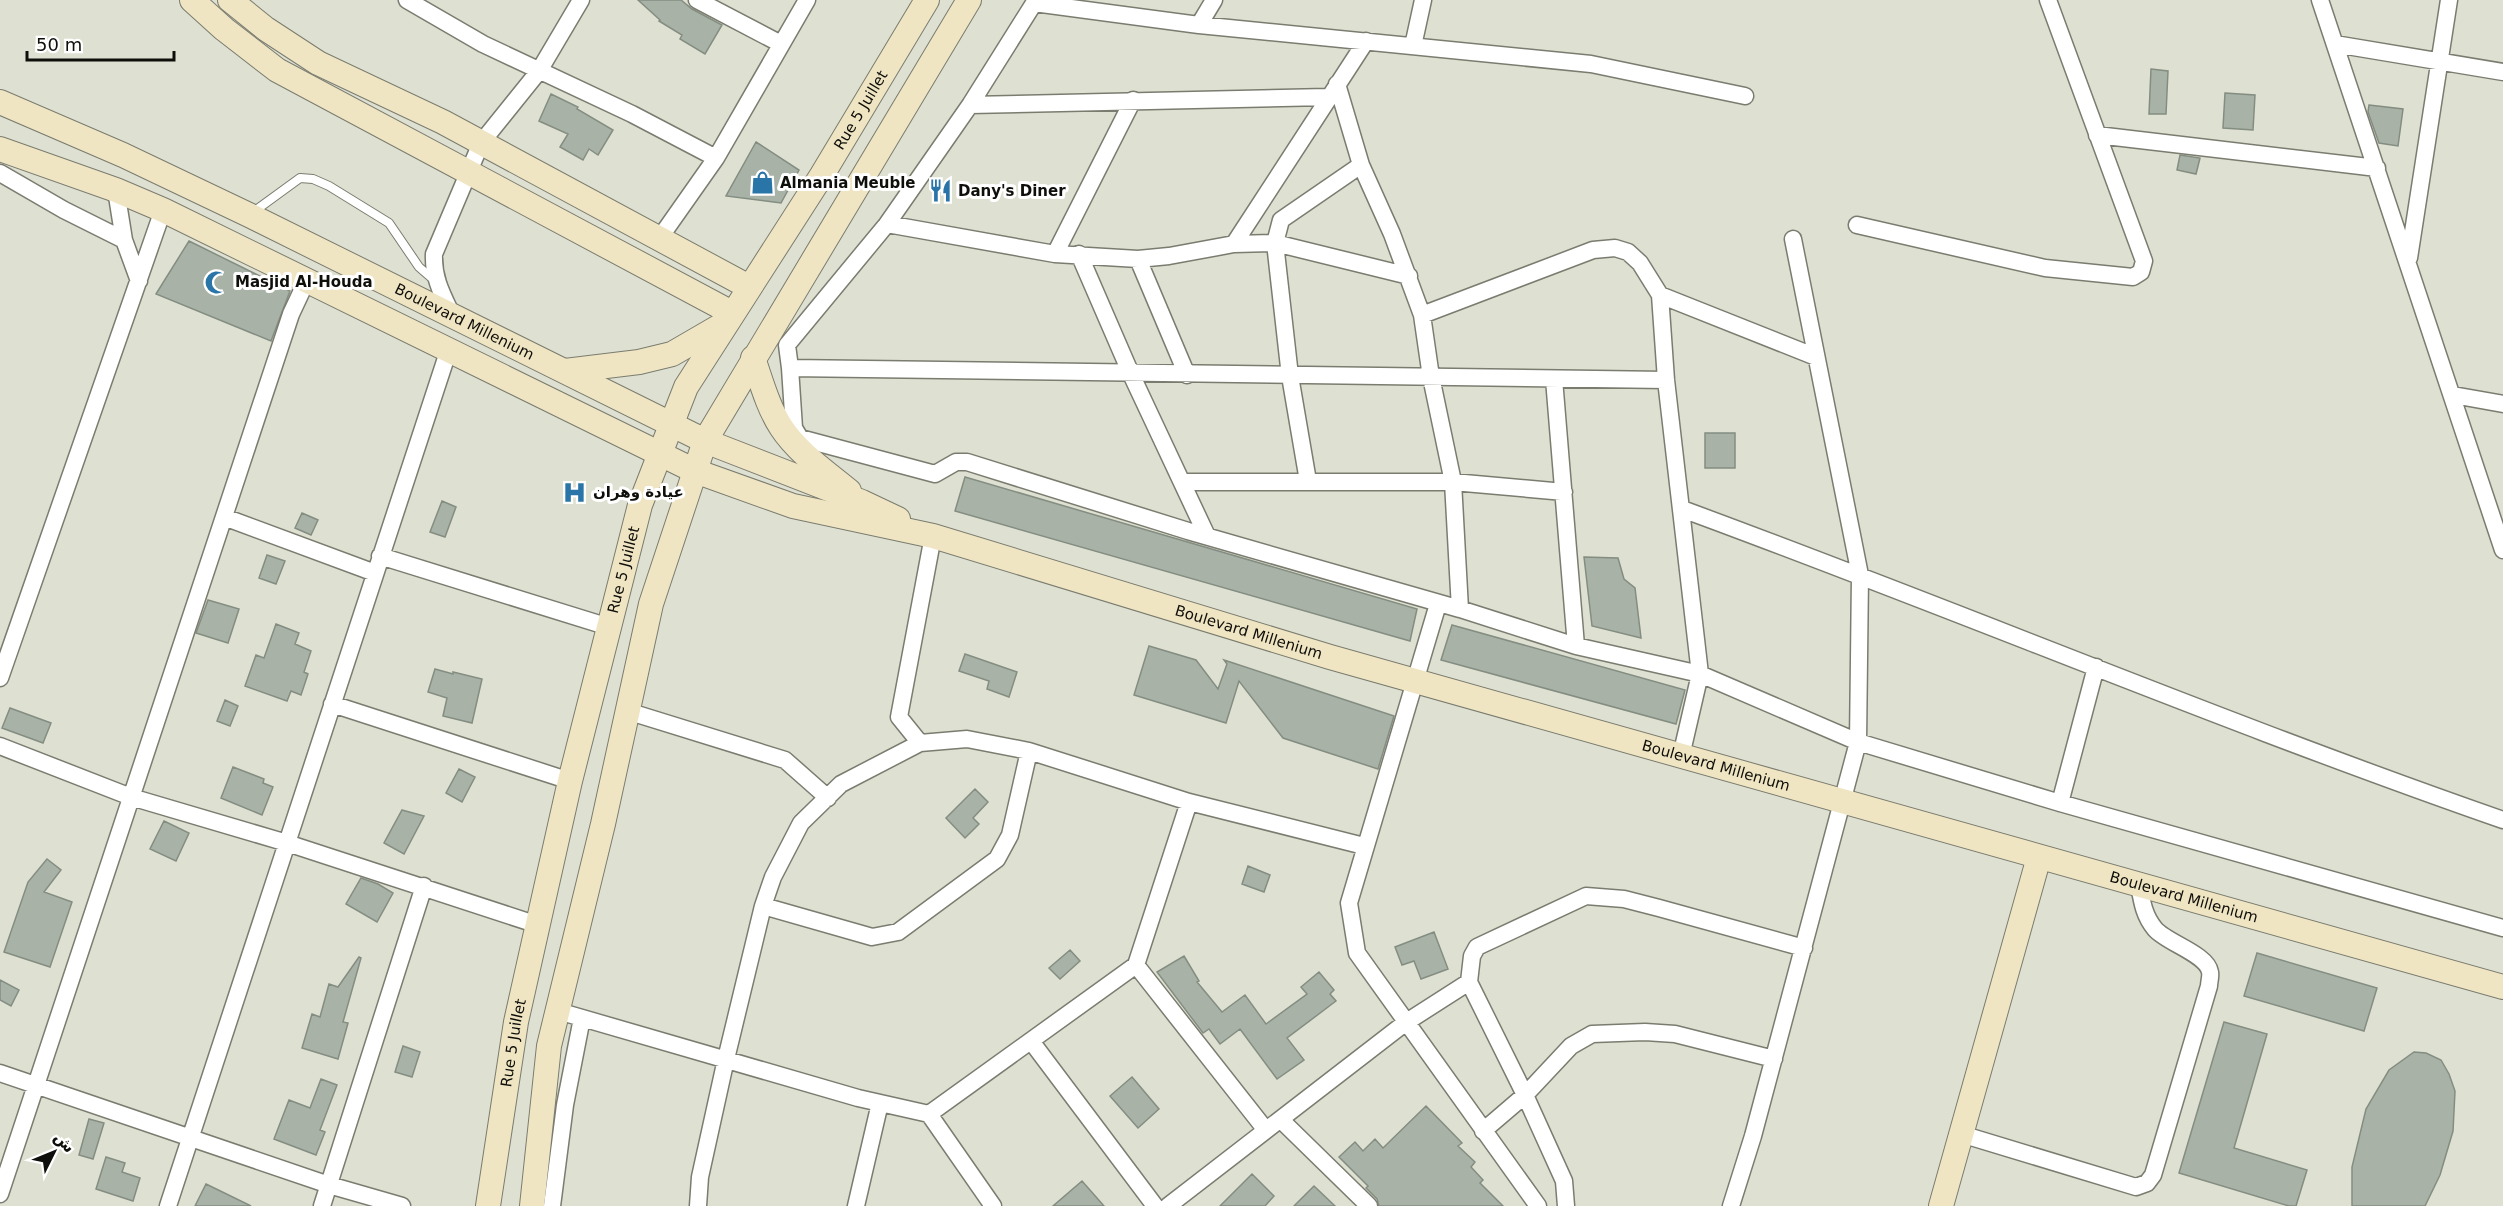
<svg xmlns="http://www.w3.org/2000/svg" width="2503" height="1206" font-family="'DejaVu Sans',Vazirmatn,sans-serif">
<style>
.building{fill:#a9b2a7;stroke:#848d82;stroke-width:1.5}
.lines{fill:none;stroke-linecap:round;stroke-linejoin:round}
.lane-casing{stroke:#7a7c6f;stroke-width:10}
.street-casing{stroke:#7a7c6f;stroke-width:19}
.secondary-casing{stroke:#7a7c6f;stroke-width:26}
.lane{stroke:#fff;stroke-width:8}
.street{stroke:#fff;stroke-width:16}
.secondary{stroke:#f0e5c3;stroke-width:24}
.labels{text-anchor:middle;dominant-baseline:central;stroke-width:6;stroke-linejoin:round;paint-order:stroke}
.street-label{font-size:15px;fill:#0e0e0a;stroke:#fff}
.poi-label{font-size:15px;font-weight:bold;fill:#0e0e0a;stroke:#fff;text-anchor:start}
</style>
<rect width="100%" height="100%" fill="#dee0d1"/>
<path class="building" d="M638 0H681L692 9 722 25 705 54 680 39 682 35 659 21 660 20Z
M2151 69 2168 71 2166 114H2149Z
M2225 93 2255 95 2253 130 2223 128Z
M551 94 578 107 577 109 613 130 598 155 589 149 583 160 560 147 568 134 539 121Z
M2369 105 2403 109 2398 146 2379 143 2368 112Z
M756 142 799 170 781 203 726 196Z
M2180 155 2200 158 2196 174 2177 170Z
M189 241 290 291 271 341 156 294Z
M1705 433H1735V468H1705Z
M965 477 1417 609 1410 641 955 511Z
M442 501 456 507 445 537 430 532Z
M302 513 318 520 311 535 295 528Z
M267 555 285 561 276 584 259 578Z
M1584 557 1618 558 1624 579 1635 588 1641 638 1592 626Z
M208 600 239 609 228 643 196 633Z
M276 624 299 633 295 644 311 651 304 672 308 674 301 695 291 691 287 701 245 686 256 655 264 658Z
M1452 625 1685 690 1676 724 1441 660Z
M1149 646 1196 660 1218 689 1227 664 1224 660 1394 716 1378 769 1283 738 1239 681 1226 723 1134 695Z
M965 654 1017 672 1009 697 987 689 989 681 959 671Z
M435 669 453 674V672L482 679 472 723 443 716 447 698 428 692Z
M225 700 238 706 230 726 217 721Z
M10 708 51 723 43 743 2 728Z
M233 767 264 779 263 783 273 787 262 815 221 798Z
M459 769 475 777 462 802 446 793Z
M975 789 988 802 973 818 979 824 965 838 946 818Z
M402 810 424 816 404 854 384 843Z
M164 821 189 833 176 861 150 849Z
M47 859 61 870 44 892 72 902 50 967 4 952 28 882Z
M1248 866 1270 875 1264 892 1242 884Z
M361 878 378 884 393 893 377 922 346 904Z
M1434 932 1448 969 1421 979 1414 961 1402 965 1395 947Z
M1070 950 1080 961 1060 979 1049 968Z
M2257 953 2377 988 2364 1031 2244 996Z
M1184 956 1199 981 1197 982 1222 1012 1245 995 1266 1024 1307 994 1301 987 1319 972 1334 990 1330 994 1336 1001 1287 1038 1304 1060 1277 1079 1240 1029 1220 1044 1209 1029 1203 1033 1157 972Z
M359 957 361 958 343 1022 348 1023 338 1059 302 1048 312 1014 320 1017 329 984 338 987Z
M0 980 19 990 11 1006 0 1000Z
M2224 1022 2267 1034 2234 1148 2307 1170 2296 1206H2289L2179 1173Z
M403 1046 420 1052 412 1077 395 1072Z
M2414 1052 2426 1053 2441 1060 2449 1074 2455 1091 2453 1131 2440 1175 2425 1206H2352V1167L2366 1109 2389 1070Z
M1132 1077 1159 1109 1138 1128 1110 1096Z
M321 1079 337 1085 320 1130 325 1132 316 1155 274 1139 289 1100 310 1108Z
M1426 1106 1462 1143 1458 1146 1475 1162 1471 1167 1483 1180 1480 1183 1503 1206H1379L1377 1199 1366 1188 1368 1186 1339 1157 1355 1142 1363 1151 1375 1139 1383 1148Z
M89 1119 104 1123 93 1159 79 1155Z
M106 1157 125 1163 122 1172 140 1178 133 1201 96 1189Z
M1252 1174 1274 1196 1265 1206H1220Z
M1082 1181 1104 1206H1053Z
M206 1184 251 1206H195Z
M1314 1186 1335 1206H1294Z"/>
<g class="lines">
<defs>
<path id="lane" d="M252 213 300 178 313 179 329 186 389 223 419 267 434 280"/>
<path id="street" d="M407 0 483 44 632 114 716 158
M697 0 781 44
M2320 0 2503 550
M1034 3 1199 25 1591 64 1745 96
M1199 25 1214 0
M2335 44 2503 72
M1413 46 1423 0
M1337 84 1361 165 1392 234 1422 315 1431 377 1453 482 1460 609
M970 105 1327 97
M2097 135 2377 168
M0 173 64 210 124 240
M116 190 124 240 139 281
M887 224 1055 254 1138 259 1169 256 1234 244 1275 243 1409 276
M1857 225 2045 268 2133 277 2141 272 2144 261 2048 0
M659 239 716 158 807 0
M1234 244 1366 41
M1055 254 1133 100
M1079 254 1131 374 1207 536
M2409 258 2449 0
M1138 259 1187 375
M1660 295 1816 357
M452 315C442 294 433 278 434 254L481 143 539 71 581 0
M1422 315 1593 250 1615 248 1628 252 1640 263 1660 295 1666 380 1700 674 1681 756
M790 368 787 345 887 224 970 105 1036 0
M1554 379 1576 646
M1666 380 790 368 794 428 800 438 935 474 956 462H967L1188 531 1460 609 1576 646 1700 674 1858 742 2060 803 2503 928
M2453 395 2503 404
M1308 481 1290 376 1275 243 1281 220 1361 165
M1183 482H1453L1564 492
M1682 509C1957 610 2227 724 2503 820
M224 517 375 573
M380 556 609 627
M1438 604 1349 903 1357 953 1538 1206
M0 678 163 210
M332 704 570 781
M627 711 785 760 828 798
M920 743 899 717 933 536
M0 746 131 797 287 843 538 925
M2060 803 2096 667
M763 906 872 937 898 932 997 859 1010 835 1029 751
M1136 965 1265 1129
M1469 982 1525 1095 1571 1046 1592 1034 1645 1032 1675 1034 1774 1059
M558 1011 858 1098 929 1114 993 1206
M1031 1041 1155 1206
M0 1073 329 1185 402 1206
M929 1114 1136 965 1189 802
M1281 1120 1369 1206
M1483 1131 1525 1095 1564 1181 1566 1206
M1961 1134 2136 1187 2147 1183 2153 1175 2209 986C2209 982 2211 976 2210 972 2207 954 2167 943 2155 929 2144 916 2142 902 2139 885
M0 1194 291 314 306 282
M168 1206 449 349
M322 1206 424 886
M552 1206 565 1105 582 1018
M698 1206 700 1177 726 1059 763 906 773 877 801 823 841 784 920 743 967 739 1029 751 1189 802 1364 846
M856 1206 880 1103
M1168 1206 1405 1023 1469 982 1472 956 1477 947 1586 896 1624 899 1659 908 1804 948
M1731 1206 1753 1136 1858 742 1860 575 1793 239"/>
<g id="secondary">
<path d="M192 0 224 29 277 70 732 313"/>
<path d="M230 0 266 29 318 63 443 122 749 287"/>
<path id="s1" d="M0 102 123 155 249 215 705 441 862 502 898 519"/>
<path id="s2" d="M0 149 116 190 163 210 695 471 793 506 933 536 1330 657 2503 987"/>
<path d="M753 358C761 381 768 407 781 427 797 452 826 472 849 491"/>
<path d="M565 371 639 362 672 354 722 325"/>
<path id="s3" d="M488 1206 516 1022 570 781 640 505 686 387 822 175 927 0"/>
<path d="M532 1206 549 1046 603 824 651 604 705 441 969 0"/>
<path d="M1941 1206 2039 857"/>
</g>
</defs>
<use href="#lane" class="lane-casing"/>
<use href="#street" class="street-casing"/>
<use href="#secondary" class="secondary-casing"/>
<use href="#lane" class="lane"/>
<use href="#street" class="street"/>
<use href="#secondary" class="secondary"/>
</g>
<defs>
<symbol id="shop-bare" viewBox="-9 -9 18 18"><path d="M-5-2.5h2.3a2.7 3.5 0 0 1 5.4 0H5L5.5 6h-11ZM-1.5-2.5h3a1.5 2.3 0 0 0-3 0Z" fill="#2a75a8" stroke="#fff" stroke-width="2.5" paint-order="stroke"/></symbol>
<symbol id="restaurant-bare" viewBox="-9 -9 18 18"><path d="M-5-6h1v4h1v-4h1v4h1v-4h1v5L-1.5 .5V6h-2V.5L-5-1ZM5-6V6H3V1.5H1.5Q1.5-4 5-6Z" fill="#2a75a8" stroke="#fff" stroke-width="2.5" paint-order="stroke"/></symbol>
<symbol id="mosque-bare" viewBox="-9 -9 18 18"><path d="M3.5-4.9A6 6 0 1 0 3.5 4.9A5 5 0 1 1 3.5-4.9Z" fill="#2a75a8" stroke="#fff" stroke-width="2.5" paint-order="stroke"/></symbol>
<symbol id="hospital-bare" viewBox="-9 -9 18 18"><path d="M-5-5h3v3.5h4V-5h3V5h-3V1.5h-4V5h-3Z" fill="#2a75a8" stroke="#fff" stroke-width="2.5" paint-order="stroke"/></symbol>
</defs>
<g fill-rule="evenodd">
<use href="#shop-bare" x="746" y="166" width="33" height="33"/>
<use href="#restaurant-bare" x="924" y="174" width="33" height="33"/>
<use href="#mosque-bare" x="200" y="266" width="33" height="33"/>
<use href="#hospital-bare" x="558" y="476" width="33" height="33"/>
</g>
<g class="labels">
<g class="street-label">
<text stroke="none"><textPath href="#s3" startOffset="1172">Rue 5 Juillet</textPath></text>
<text stroke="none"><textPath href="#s1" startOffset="514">Boulevard Millenium</textPath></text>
<text stroke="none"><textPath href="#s3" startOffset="651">Rue 5 Juillet</textPath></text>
<text stroke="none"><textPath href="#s2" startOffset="1344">Boulevard Millenium</textPath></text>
<text stroke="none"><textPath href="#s2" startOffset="1830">Boulevard Millenium</textPath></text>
<text stroke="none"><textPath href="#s2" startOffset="2316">Boulevard Millenium</textPath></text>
<text stroke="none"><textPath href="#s3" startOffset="165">Rue 5 Juillet</textPath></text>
</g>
<g class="poi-label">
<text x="780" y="183">Almania Meuble</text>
<text x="958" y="191">Dany's Diner</text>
<text x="235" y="282">Masjid Al-Houda</text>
<text x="593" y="492">عيادة وهران</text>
</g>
</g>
<g transform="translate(54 1152) rotate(47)" stroke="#ffffff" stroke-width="4.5" paint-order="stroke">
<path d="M0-4.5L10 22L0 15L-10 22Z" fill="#0e0e0a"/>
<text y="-9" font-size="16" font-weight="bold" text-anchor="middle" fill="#0e0e0a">ش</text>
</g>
<path d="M27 51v9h147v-9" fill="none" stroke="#0e0e0a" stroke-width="3"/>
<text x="36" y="51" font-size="18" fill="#0e0e0a" stroke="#ffffff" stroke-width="4.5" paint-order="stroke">50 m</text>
</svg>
